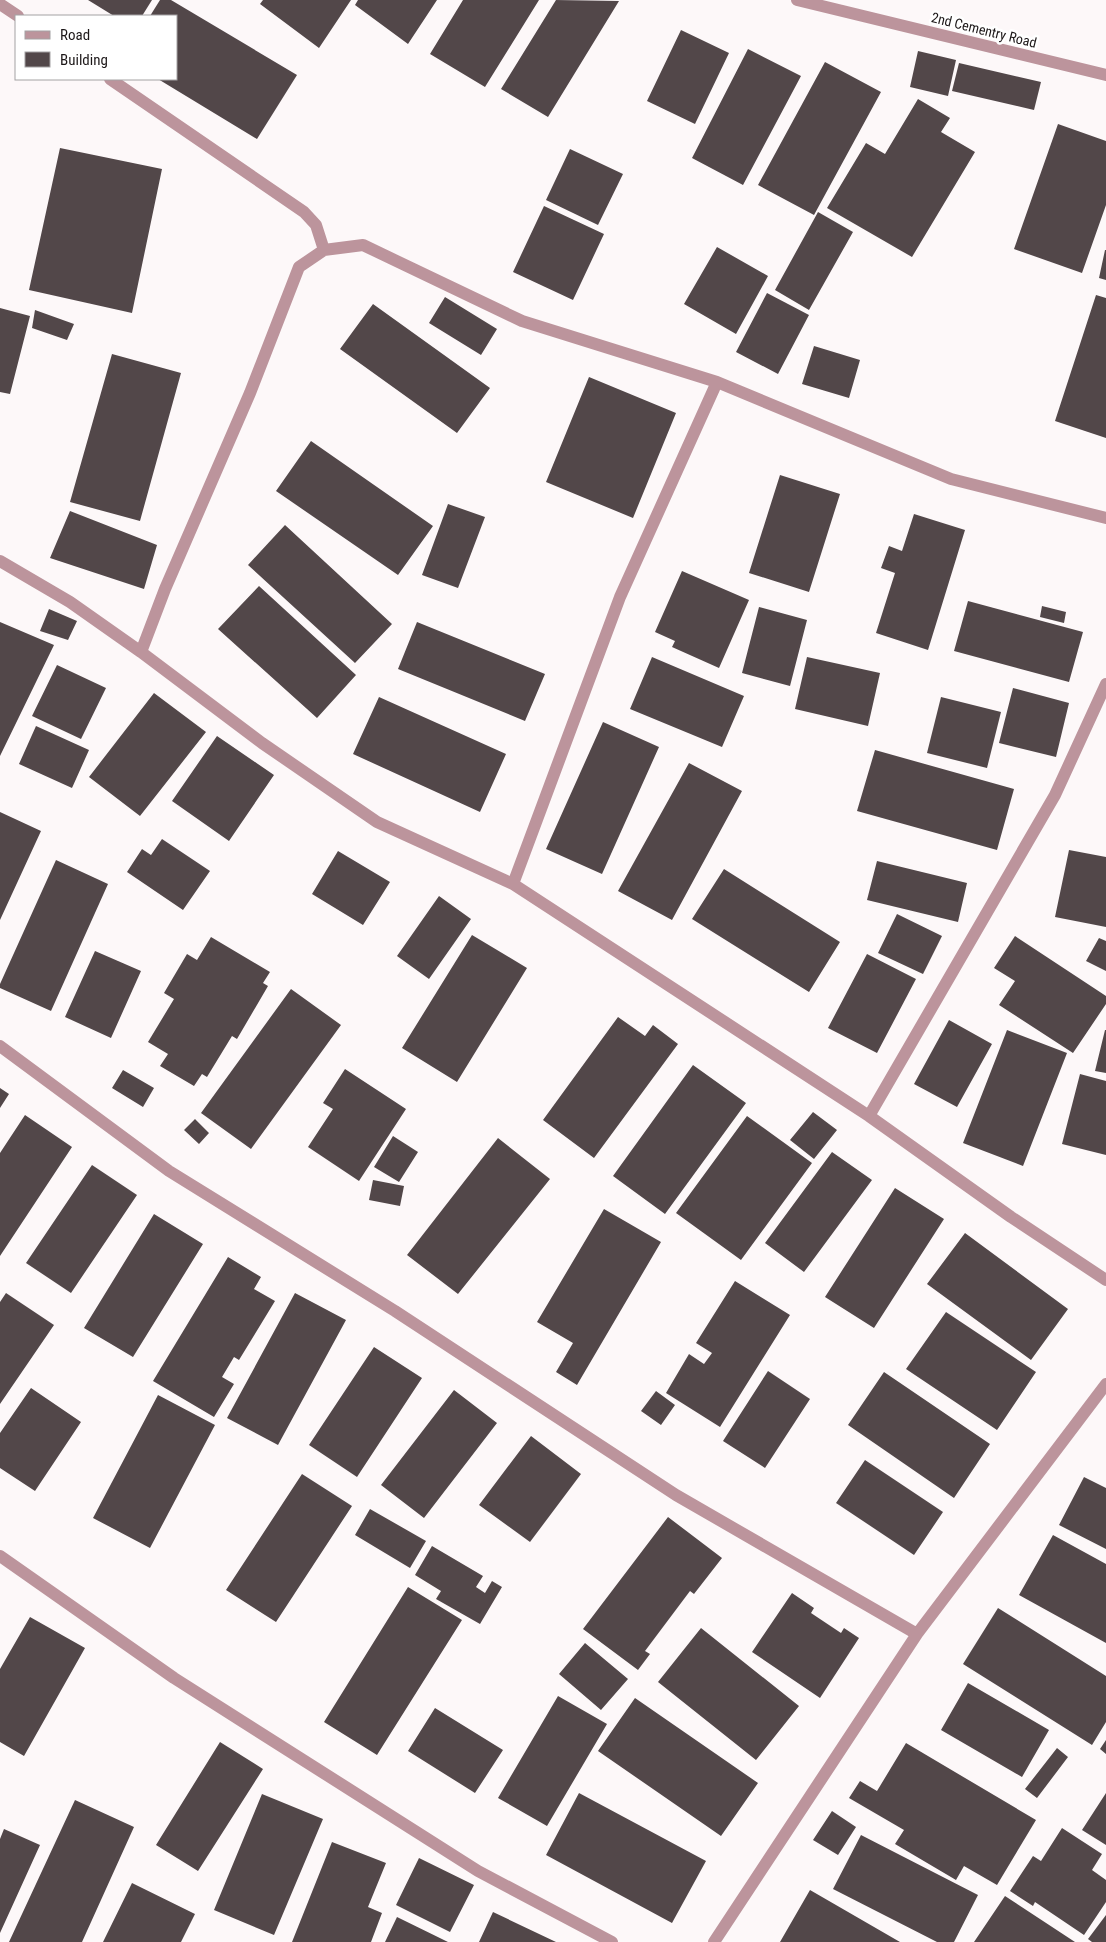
<svg xmlns="http://www.w3.org/2000/svg" width="1106" height="1942" font-family="'Roboto Condensed',sans-serif">
<style>
.building{fill:#524749}
.lines{fill:none;stroke-linecap:round;stroke-linejoin:round}
.minor{stroke:#bc949c;stroke-width:12}
.labels{text-anchor:middle;dominant-baseline:central;stroke-width:5;stroke-linejoin:round;paint-order:stroke}
.street-label{font-size:14px;fill:#1c1718;stroke:#fff}
</style>
<rect width="100%" height="100%" fill="#fdf8f9"/>
<path class="building" d="M88 0H152L142 16H114Z
M160 0H171L297 75 257 139 158 79H176V16H150Z
M263 0H351L319 48 260 4Z
M358 0H437L408 44 355 5Z
M463 0H539L485 87 430 54Z
M556 0 619 1 548 117 501 89Z
M681 30 729 53 695 124 647 101Z
M748 49 801 76 743 185 692 158Z
M918 51 956 60 948 96 910 87Z
M825 62 881 92 814 215 758 185Z
M959 63 1041 82 1034 110 952 91Z
M918 99 950 118 941 132 975 152 912 257 827 208 866 143 885 154Z
M1058 124 1106 141V205L1082 273 1014 249Z
M60 148 162 169 132 313 29 290Z
M570 149 623 174 598 225 546 200Z
M544 206 604 234 573 300 513 272Z
M818 212 853 232 809 310 775 290Z
M717 247 768 276 736 334 684 304Z
M1105 250H1106V280L1099 278Z
M767 293 809 315 778 374 736 352Z
M1096 295 1106 298V438L1055 421Z
M445 297 497 329 481 355 429 323Z
M373 304 490 388 457 433 340 349Z
M0 308 30 316 10 394 0 392Z
M35 310 74 324 67 340 32 328Z
M814 346 860 360 849 398 802 384Z
M112 354 181 373 140 521 70 502Z
M589 377 676 413 633 518 546 482Z
M311 441 433 526 398 575 276 491Z
M780 475 840 494 809 592 749 573Z
M448 504 485 517 458 588 422 575Z
M70 511 157 545 144 589 50 558Z
M914 514 965 530 928 650 876 633 895 573 881 568 889 546 902 551Z
M285 525 392 624 355 663 248 565Z
M682 571 749 600 719 668 672 647 675 641 655 632Z
M259 586 356 675 317 718 218 629Z
M968 601 1083 632 1069 682 954 651Z
M1042 606 1066 612 1064 623 1040 617Z
M759 607 807 620 790 686 742 673Z
M49 609 77 621 68 640 40 631Z
M0 622 54 645 0 756Z
M417 622 545 674 525 721 398 669Z
M652 657 744 696 722 747 630 709Z
M807 657 880 673 868 726 795 709Z
M57 665 106 688 81 739 32 716Z
M1013 688 1069 703 1056 757 999 743Z
M154 693 206 732 140 816 89 777Z
M379 697 506 754 480 812 353 754Z
M941 697 1001 712 987 768 927 753Z
M603 722 659 747 602 874 546 849Z
M36 726 89 750 72 788 19 764Z
M217 736 274 775 229 841 172 801Z
M875 750 1014 789 997 850 857 811Z
M689 763 742 791 672 920 618 891Z
M0 812 41 831 0 920Z
M162 839 210 871 183 910 127 872 142 849 151 855Z
M1069 850 1106 857V927L1055 917Z
M338 851 390 882 363 925 312 894Z
M56 860 108 884 51 1011 0 988V984Z
M877 861 967 883 958 922 867 900Z
M724 869 840 942 809 992 692 919Z
M439 896 471 919 429 979 397 956Z
M897 914 942 936 923 974 878 953Z
M472 935 527 968 457 1082 402 1048Z
M1015 936 1106 996V1004L1073 1053 999 1005 1015 981 994 968Z
M211 937 270 972 263 983 268 986 237 1039 232 1036 207 1077 202 1074 194 1086 160 1066 168 1054 148 1042 174 999 164 993 187 954 197 960Z
M1099 938 1106 941V971L1086 961Z
M95 951 141 971 111 1038 65 1017Z
M867 954 916 979 877 1053 828 1028Z
M291 989 341 1025 251 1149 201 1113Z
M618 1017 645 1036 653 1025 678 1044 594 1158 543 1120Z
M949 1020 992 1044 957 1107 914 1084Z
M1007 1030 1067 1053 1023 1166 963 1143Z
M1105 1030H1106V1073L1095 1071Z
M693 1065 746 1103 665 1214 613 1176Z
M345 1069 406 1109 359 1181 308 1147 333 1109 323 1103Z
M123 1070 154 1088 143 1107 112 1088Z
M1080 1074 1106 1081V1155L1062 1144Z
M0 1088 9 1094 0 1108Z
M813 1112 837 1130 814 1159 790 1140Z
M25 1115 72 1147 0 1256V1153Z
M747 1116 812 1163 741 1260 676 1213Z
M195 1119 209 1133 199 1144 184 1130Z
M393 1136 418 1152 399 1182 374 1167Z
M498 1138 550 1179 458 1294 407 1255Z
M832 1152 872 1180 804 1272 765 1243Z
M92 1165 137 1195 71 1293 26 1263Z
M373 1180 404 1186 400 1206 369 1200Z
M895 1188 944 1219 874 1328 825 1297Z
M604 1209 661 1242 577 1385 556 1372 573 1343 537 1322Z
M154 1214 203 1244 133 1357 84 1328Z
M965 1233 1068 1309 1031 1360 927 1284Z
M228 1257 261 1277 254 1289 275 1301 239 1360 234 1357 222 1377 234 1384 214 1417 153 1381Z
M735 1281 790 1315 720 1427 666 1393 689 1354 704 1364 712 1353 696 1343Z
M6 1293 54 1325 0 1404V1302Z
M295 1293 346 1320 278 1445 227 1418Z
M946 1312 1036 1372 997 1430 906 1369Z
M374 1347 422 1378 357 1477 309 1445Z
M768 1371 810 1399 765 1468 723 1441Z
M884 1372 990 1444 954 1498 848 1425Z
M31 1388 81 1422 35 1491 0 1468V1433Z
M454 1390 497 1423 424 1518 381 1485Z
M656 1391 675 1405 661 1425 641 1411Z
M158 1395 215 1425 150 1548 93 1518Z
M531 1436 581 1474 530 1542 479 1505Z
M865 1460 943 1512 914 1555 836 1503Z
M302 1474 352 1506 276 1622 226 1590Z
M1084 1477 1106 1488V1549L1059 1525Z
M370 1509 426 1541 410 1568 355 1535Z
M668 1517 722 1558 694 1594 690 1591 645 1651 650 1654 638 1670 583 1629Z
M1053 1535 1106 1564V1643L1019 1595Z
M432 1546 483 1576 476 1587 485 1593 492 1581 502 1587 480 1624 436 1599 441 1591 415 1575Z
M408 1587 462 1620 377 1755 324 1722Z
M792 1593 814 1608 811 1613 841 1633 844 1628 859 1638 820 1698 752 1652Z
M998 1608 1106 1676V1722L1092 1745 963 1664Z
M30 1617 85 1648 24 1756 0 1742V1669Z
M701 1628 799 1706 756 1760 658 1682Z
M585 1643 628 1679 601 1710 559 1674Z
M968 1683 1049 1730 1022 1777 941 1730Z
M558 1696 607 1724 547 1826 498 1798Z
M635 1698 758 1783 721 1836 598 1751Z
M435 1708 503 1750 475 1793 408 1751Z
M1106 1740V1754L1100 1749Z
M220 1742 263 1769 198 1871 156 1845Z
M906 1743 1036 1820 997 1885 964 1866 956 1880 895 1844 904 1830 849 1798 860 1781 877 1791Z
M1057 1748 1068 1757 1037 1798 1025 1789Z
M579 1793 706 1861 672 1923 546 1855Z
M1106 1793V1845L1082 1830Z
M262 1794 323 1819 274 1935 214 1910Z
M75 1800 134 1827 82 1942H9Z
M832 1811 856 1827 838 1855 813 1840Z
M1062 1828 1102 1854 1092 1870 1106 1880V1902L1084 1935 1035 1902 1033 1906 1010 1891 1033 1856 1041 1861Z
M4 1829 40 1845 0 1933V1839Z
M861 1835 978 1895 954 1942H937L833 1889Z
M332 1842 386 1863 368 1907 382 1913 371 1942H292Z
M419 1858 474 1885 450 1932 396 1905Z
M132 1883 195 1914 181 1942H103Z
M810 1890 900 1942H780Z
M1005 1896 1075 1942H974Z
M493 1912 556 1942H479Z
M1106 1915V1942H1092L1088 1939Z
M397 1917 448 1942H385Z"/>
<g class="lines">
<path class="minor" d="M797 0 1106 75
M0 4 18 16
M110 79 304 212 316 225 324 250
M0 561 70 602 141 652 165 589 250 393 299 267 324 250 363 245 522 321 717 382 951 479 1106 518
M141 652 262 743 377 822 513 884 869 1116 1011 1217 1106 1280
M513 884 620 597 717 382
M0 1046 169 1171 395 1311 676 1495 917 1634
M869 1116 1055 795 1106 684
M0 1556 174 1678 478 1871 612 1942
M714 1942 917 1634 1106 1384"/>
</g>
<g class="labels">
<g class="street-label">
<text transform="translate(984 30) rotate(14)">2nd Cementry Road</text>
</g>
</g>
<rect x="15" y="15" width="162" height="65" fill="#ffffff" stroke="#a4a2a3"/>
<rect x="25" y="31" width="25" height="8" fill="#bc949c" stroke="#a4a2a3"/>
<text x="60" y="40" font-size="15" fill="#1c1718">Road</text>
<rect x="25" y="52" width="25" height="15" fill="#524749" stroke="#a4a2a3"/>
<text x="60" y="65" font-size="15" fill="#1c1718">Building</text>
</svg>
